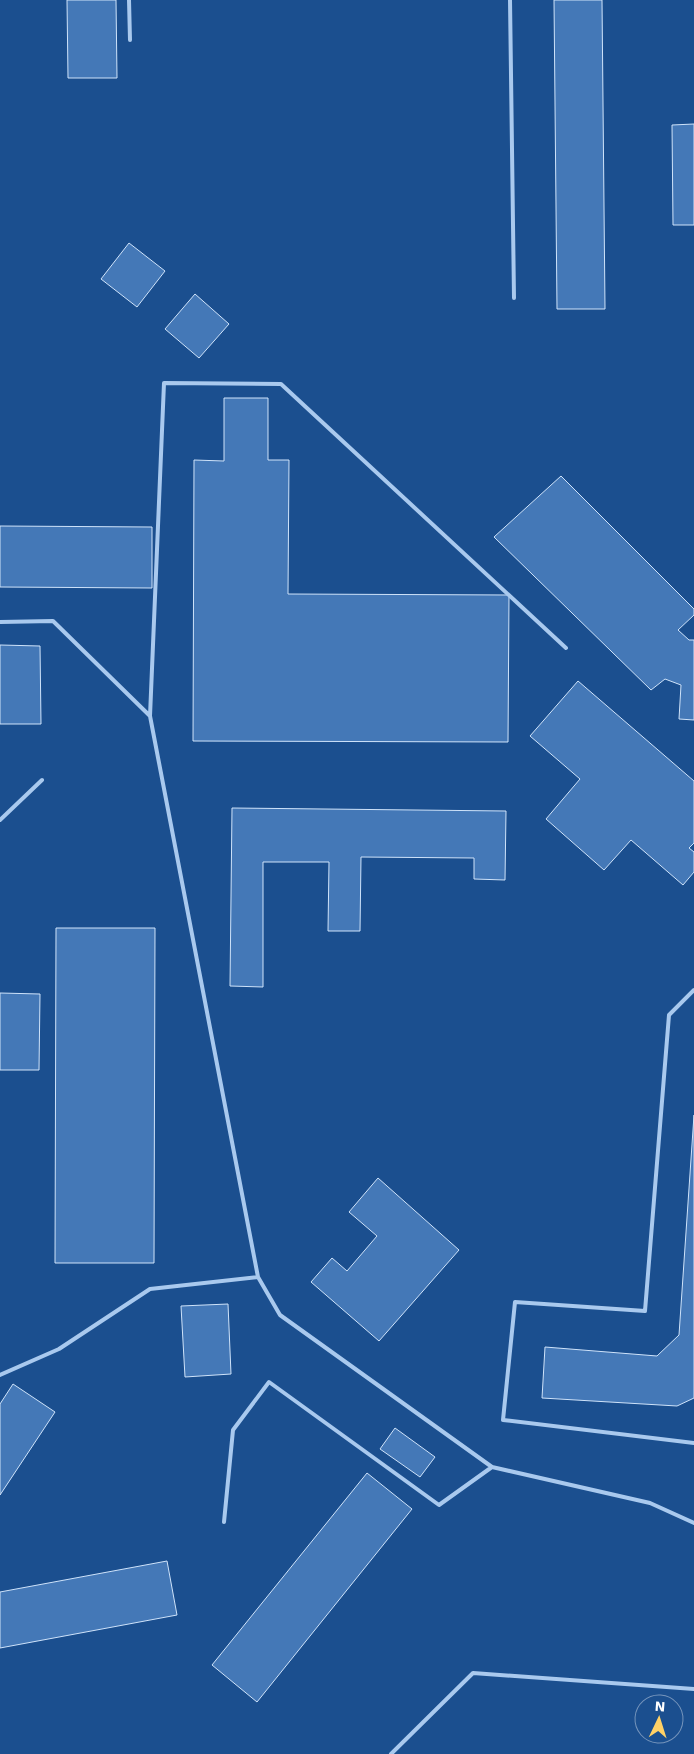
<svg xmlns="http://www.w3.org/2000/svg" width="694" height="1754" font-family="'Work Sans',sans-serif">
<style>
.building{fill:#4478b7;stroke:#cfe3fa}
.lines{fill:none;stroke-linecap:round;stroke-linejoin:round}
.service{stroke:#a9c9ee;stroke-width:4}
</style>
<rect width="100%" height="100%" fill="#1b4f8f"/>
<path class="building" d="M67 0H116L117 78H68Z
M554 0H602L605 309H557Z
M694 124V225H673L672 125Z
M129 243 165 271 137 307 101 279Z
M195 294 229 324 199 358 165 329Z
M224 398H268V460H289L288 594 509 595 508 742 193 741 194 460 224 461Z
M561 476 694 609V615L678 630 689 640H694V720L679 719 681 685 665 679 651 690 494 537Z
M0 526 152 527V588L0 587Z
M0 645 40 646 41 724H0Z
M578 681 694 781V843L689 848 694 852V872L683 885 631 840 604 870 546 819 580 779 530 736Z
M232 808 506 811 505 880 474 879V858L361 857 360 931H328L329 862H263V987L230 986Z
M56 928H155L154 1263H55Z
M0 993 40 994 39 1070H0Z
M694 1115V1398L677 1406 542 1398 545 1347 657 1356 679 1335Z
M378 1178 459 1250 379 1341 311 1282 332 1258 347 1271 377 1236 349 1212Z
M228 1304 231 1374 185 1377 181 1306Z
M13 1384 55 1412 0 1495V1404Z
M395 1428 435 1457 420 1477 380 1449Z
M367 1473 412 1509 257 1702 212 1665Z
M167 1561 177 1615 0 1648V1592Z"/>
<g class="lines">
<path class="service" d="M129 0 130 40
M510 0 514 298
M0 622 53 621 150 716 258 1277 280 1315 492 1467 650 1503 694 1523
M150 716 164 383 281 384 566 648
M0 820 42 780
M694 990 669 1015 645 1311 515 1302 503 1420 694 1443
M0 1375 59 1349 150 1289 258 1277
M224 1522 233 1430 269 1382 439 1505 492 1467
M391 1754 473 1673 694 1689"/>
</g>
<g transform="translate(659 1719) rotate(4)"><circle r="24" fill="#1b4f8f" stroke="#7695bc"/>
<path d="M0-4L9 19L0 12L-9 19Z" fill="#ffd166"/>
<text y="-8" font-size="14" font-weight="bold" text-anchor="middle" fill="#ffffff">N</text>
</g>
</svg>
